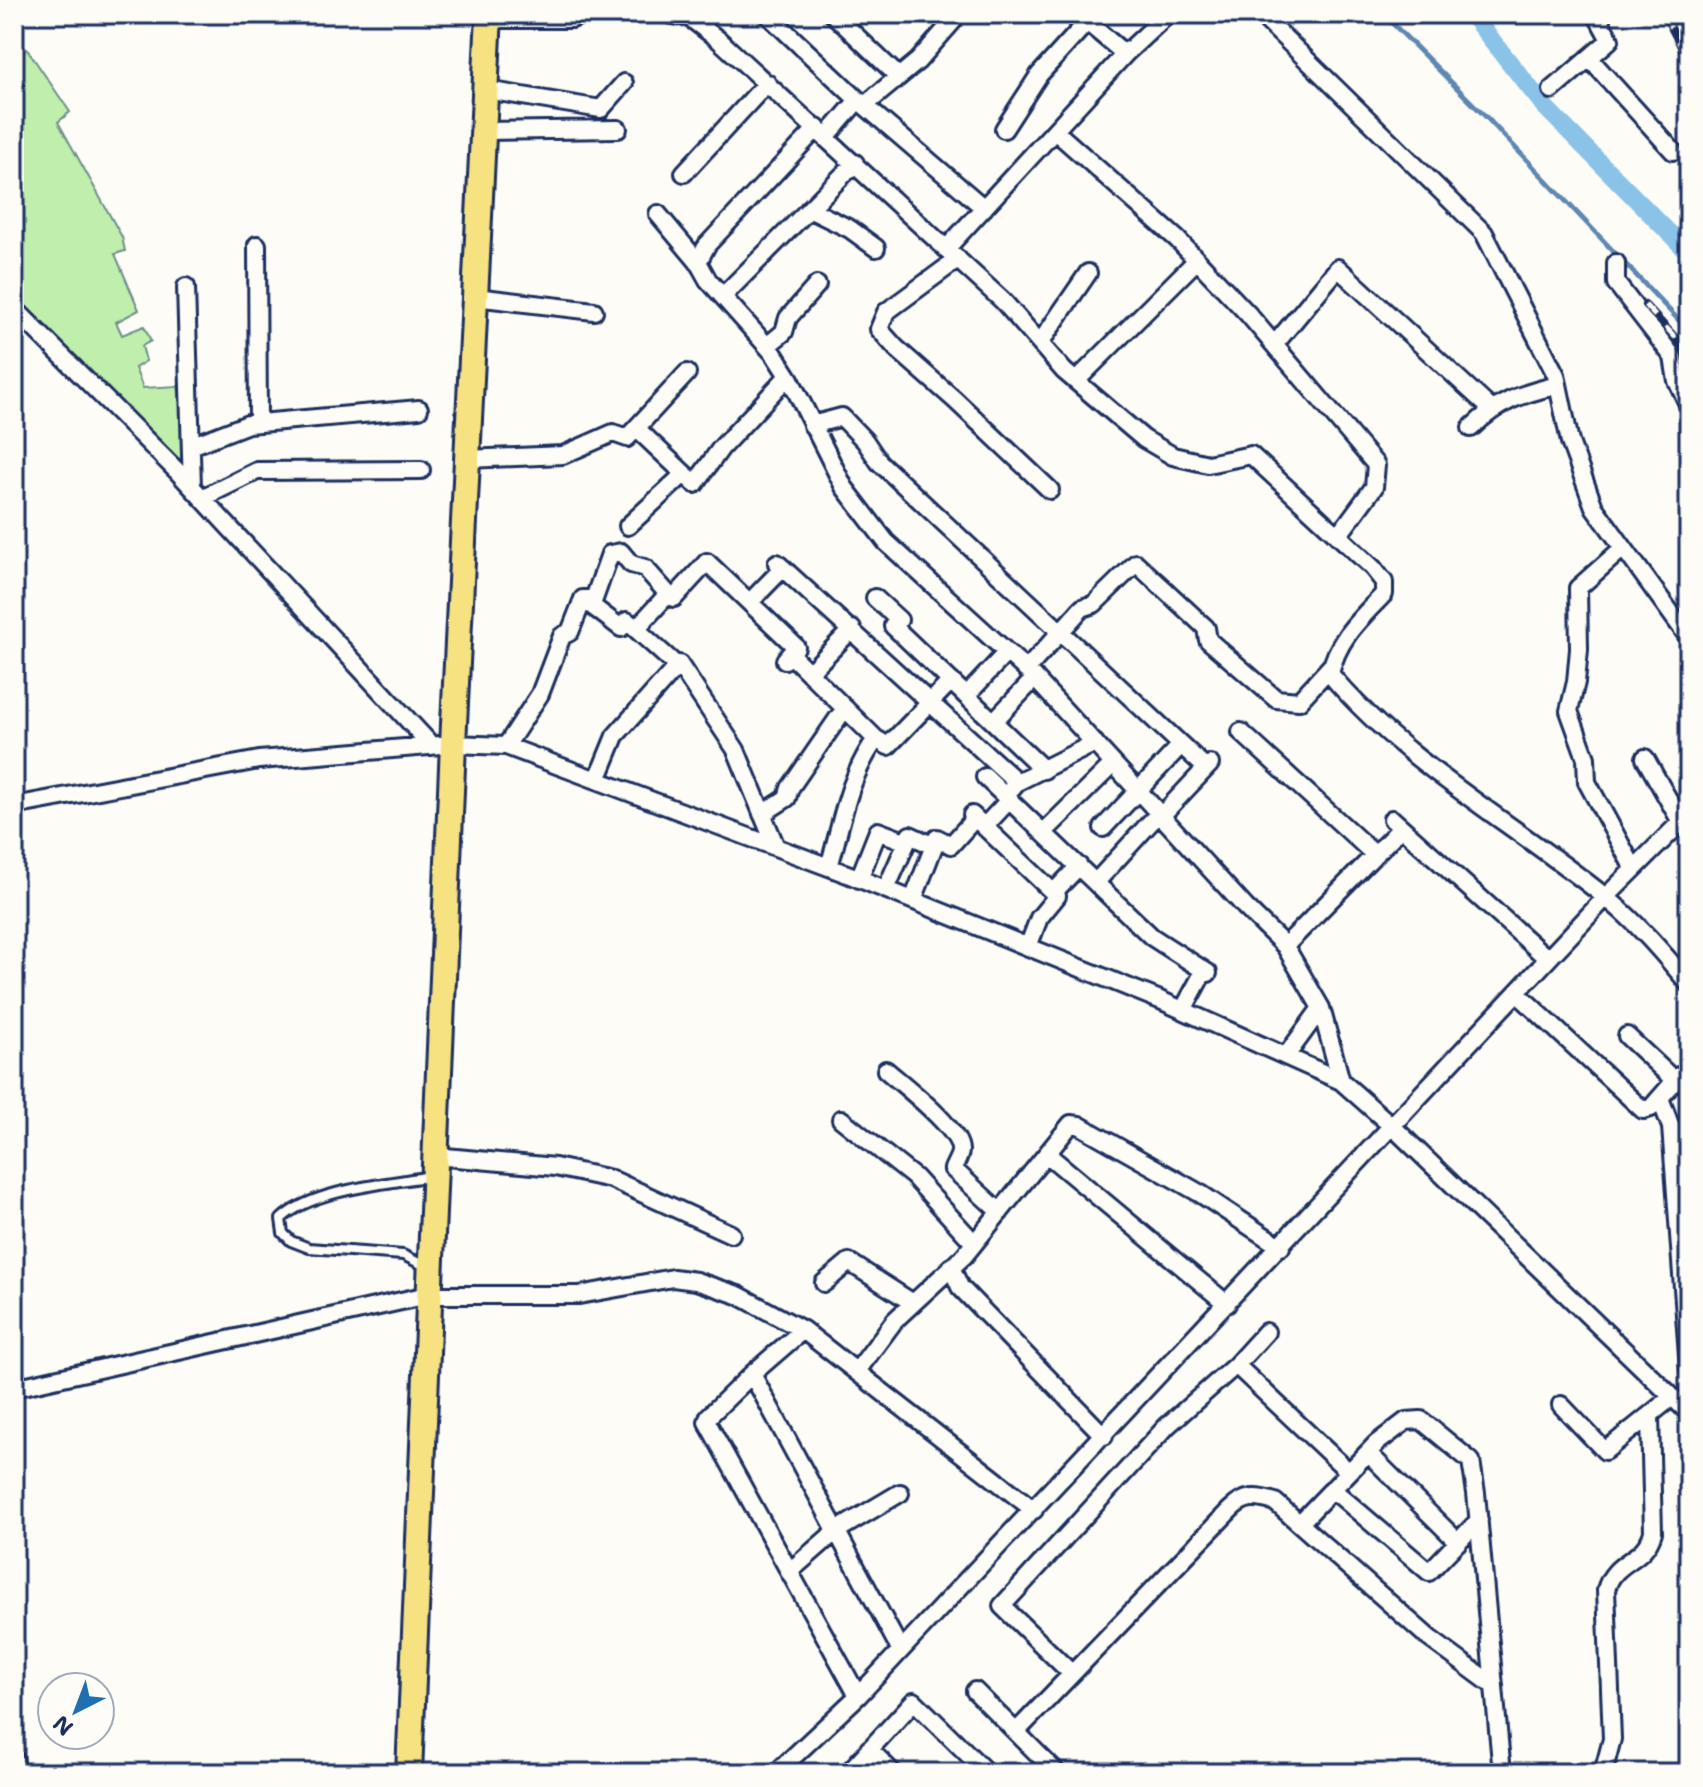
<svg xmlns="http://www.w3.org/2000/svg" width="1703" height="1787" font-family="'Shantell Sans',sans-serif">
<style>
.green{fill:#bfeead;stroke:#6d8e86;stroke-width:2}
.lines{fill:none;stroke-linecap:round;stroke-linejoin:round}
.stream{stroke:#5e87b1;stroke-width:5}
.canal{stroke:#8ac2e8;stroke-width:18}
.lane-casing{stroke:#1b2f5e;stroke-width:14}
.street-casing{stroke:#1b2f5e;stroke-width:22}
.primary-casing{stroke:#1b2f5e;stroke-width:30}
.lane{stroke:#fdfcf7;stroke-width:8}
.street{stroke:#fdfcf7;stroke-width:16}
.primary{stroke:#f7e281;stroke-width:24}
.rail-casing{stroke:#1b2f5e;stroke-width:8}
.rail{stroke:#fdfcf7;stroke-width:5;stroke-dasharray:15;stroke-linecap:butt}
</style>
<rect width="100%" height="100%" fill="#fdfcf7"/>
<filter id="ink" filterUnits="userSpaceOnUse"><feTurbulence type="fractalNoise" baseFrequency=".0125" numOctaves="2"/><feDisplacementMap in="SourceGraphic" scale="16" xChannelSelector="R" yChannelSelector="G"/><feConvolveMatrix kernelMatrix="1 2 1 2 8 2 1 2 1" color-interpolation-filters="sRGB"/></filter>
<g filter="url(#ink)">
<path class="green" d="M27 49 70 112 58 122 122 237 125 251 115 254 139 310 116 322 122 335 144 326 151 341 142 346 146 361 135 368 143 388 178 386 187 452 169 471 14 313V52L17 55Z"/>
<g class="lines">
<path class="stream" d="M1383 14 1488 119 1689 331"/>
<path class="canal" d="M1471 14 1545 107 1689 253"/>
<defs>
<path id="lane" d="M425 1266 403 1255 309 1248 291 1241 283 1233 281 1219C313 1189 387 1184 431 1176"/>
<path id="street" d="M667 14 690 18 719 40 1003 301 1064 371 1144 439 1173 456 1208 464 1251 455 1373 568 1384 582V594C1360 619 1337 639 1330 674 1406 764 1513 823 1604 896 1636 921 1663 953 1689 984
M767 14 858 100 984 208
M833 14 899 77
M1260 14 1484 233 1556 375 1570 442 1594 507 1689 638
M489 19H572L583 14
M1589 58 1673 151
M486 90 601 109 624 83
M1552 90 1610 40 1596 14
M865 105 918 61 953 21 954 14
M817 128 707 245 698 262 708 280 774 354 790 379 844 487 886 542 1031 674 1246 908 1285 946 1321 1008 1341 1081
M1004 129 1039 75 1087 22 1125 54
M483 131 618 129
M1055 131 1177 239 1248 314 1376 465 1374 487 1338 536
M827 136 858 100
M684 173 767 83
M809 209 850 229 876 248
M658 214 698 262
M257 245 258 423
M946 249 1125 54 1168 14
M958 259 886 312 879 329 896 348 955 400 1050 490
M1616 263V283L1673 357 1677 381 1689 406
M186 287 192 487
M723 296 855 163
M475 297 594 311
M14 308 177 471 432 746
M1040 343 1088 273
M1275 344 1338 268 1491 409
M767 346 784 332 788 318 817 285
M1076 381 1197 260
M812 425 842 417 865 441 879 462 1206 768
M636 428 695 484 721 448 788 376
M1471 428C1499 401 1521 394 1558 385
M191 446 248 424 419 409
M467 459 563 455 613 433 627 438 687 373
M202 498 257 471 421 470
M628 526 684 474
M1623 548 1578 588 1579 649 1576 682 1569 711 1586 758 1587 782 1634 869
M777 563 1017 782
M875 598 899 620 893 626 1044 770
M583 599 621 628 627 621 677 666
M750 602 783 568
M636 629 668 594 674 598 707 562 796 647 785 660
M790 654 876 739 888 746 951 681
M1026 670 1082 608 1094 604 1136 563 1206 628 1208 640 1276 699 1299 701 1332 665
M809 673 852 629
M966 696 1007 652
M994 721 1035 678
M1241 732 1374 854
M506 746 540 694 562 636 570 632 583 599H594L610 554 621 552 631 564 645 568 668 594
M1645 758 1681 822
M985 777 1152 937 1208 973
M597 780 615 736 679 664 736 750 776 847
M1012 788 1017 782 1095 743
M14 806 259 760 453 744 506 746 850 875 1160 1000 1341 1081 1393 1127 1689 1413
M762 814 787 798 790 788 845 708
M972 815 1057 896 1039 918 1028 947
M1161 816 1210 764
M1392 819 1548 959
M984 827 1010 799
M1103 828 1181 745
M1044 832 1113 764
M829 867C842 822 848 778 876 739
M859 879 878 831 907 842
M1096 882 1159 813
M886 889 910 835 934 846
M1053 893 1079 866
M913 900 937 838 951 845 975 818
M1285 946 1401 828
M1517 993 1643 1110 1651 1108 1679 1076
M1183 1010 1204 971
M1627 1036 1675 1081
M1286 1056 1321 1008
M886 1070C903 1085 961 1129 960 1151 960 1156 955 1164 953 1169L1000 1212
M1660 1098 1671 1127 1689 1369
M841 1119 914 1177 974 1243
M1048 1155 1227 1304
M435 1156 555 1167 611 1179 731 1234
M951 1267 960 1287 1104 1436
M824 1283 849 1262 913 1303
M803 1330 752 1374 709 1416 707 1422 858 1696
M1236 1365 1349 1472
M857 1371 895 1320 964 1256 1071 1124 1079 1125 1201 1194 1281 1247
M752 1374 900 1649
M14 1388 428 1295H579L673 1278 696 1281 738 1295 803 1330 1034 1510
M1561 1405 1605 1451 1672 1397
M1368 1453 1458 1542
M1332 1489 1429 1572 1479 1520
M1300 1523 1377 1443 1406 1421 1421 1420 1471 1461 1476 1493 1502 1773
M789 1572 836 1531 900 1493
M1072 1674 1002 1606 1167 1426 1236 1365 1266 1332
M975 1691 1057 1773
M1016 1732 1230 1510C1245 1495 1256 1496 1275 1502L1429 1638 1494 1686
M869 1749 893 1773
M14 1758 16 1773
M776 1773 858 1696 1606 897 1689 814
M848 1773 914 1701 987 1773
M1603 1773 1612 1739 1606 1590C1614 1559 1644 1563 1653 1532L1650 1417"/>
<path id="primary" d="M409 1773 453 744 489 14"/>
</defs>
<use href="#lane" class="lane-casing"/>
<use href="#street" class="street-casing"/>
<use href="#primary" class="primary-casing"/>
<use href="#lane" class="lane"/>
<use href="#street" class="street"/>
<use href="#primary" class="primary"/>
<defs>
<path id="rail" d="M1664 14 1689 62
M1645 305 1689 352"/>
</defs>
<use href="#rail" class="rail-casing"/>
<use href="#rail" class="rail"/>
</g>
</g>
<rect width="1703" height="1787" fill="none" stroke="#fdfcf7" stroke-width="48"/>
<rect x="24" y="24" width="1655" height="1739" fill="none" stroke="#1b2f5e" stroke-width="3" filter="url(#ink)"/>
<g transform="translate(76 1711) rotate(222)"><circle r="38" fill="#fdfcf7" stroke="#a3aaba" stroke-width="2"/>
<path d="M0-6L14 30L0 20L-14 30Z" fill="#1f6fb2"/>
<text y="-12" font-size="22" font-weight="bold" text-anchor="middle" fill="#1b2f5e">N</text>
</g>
</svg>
